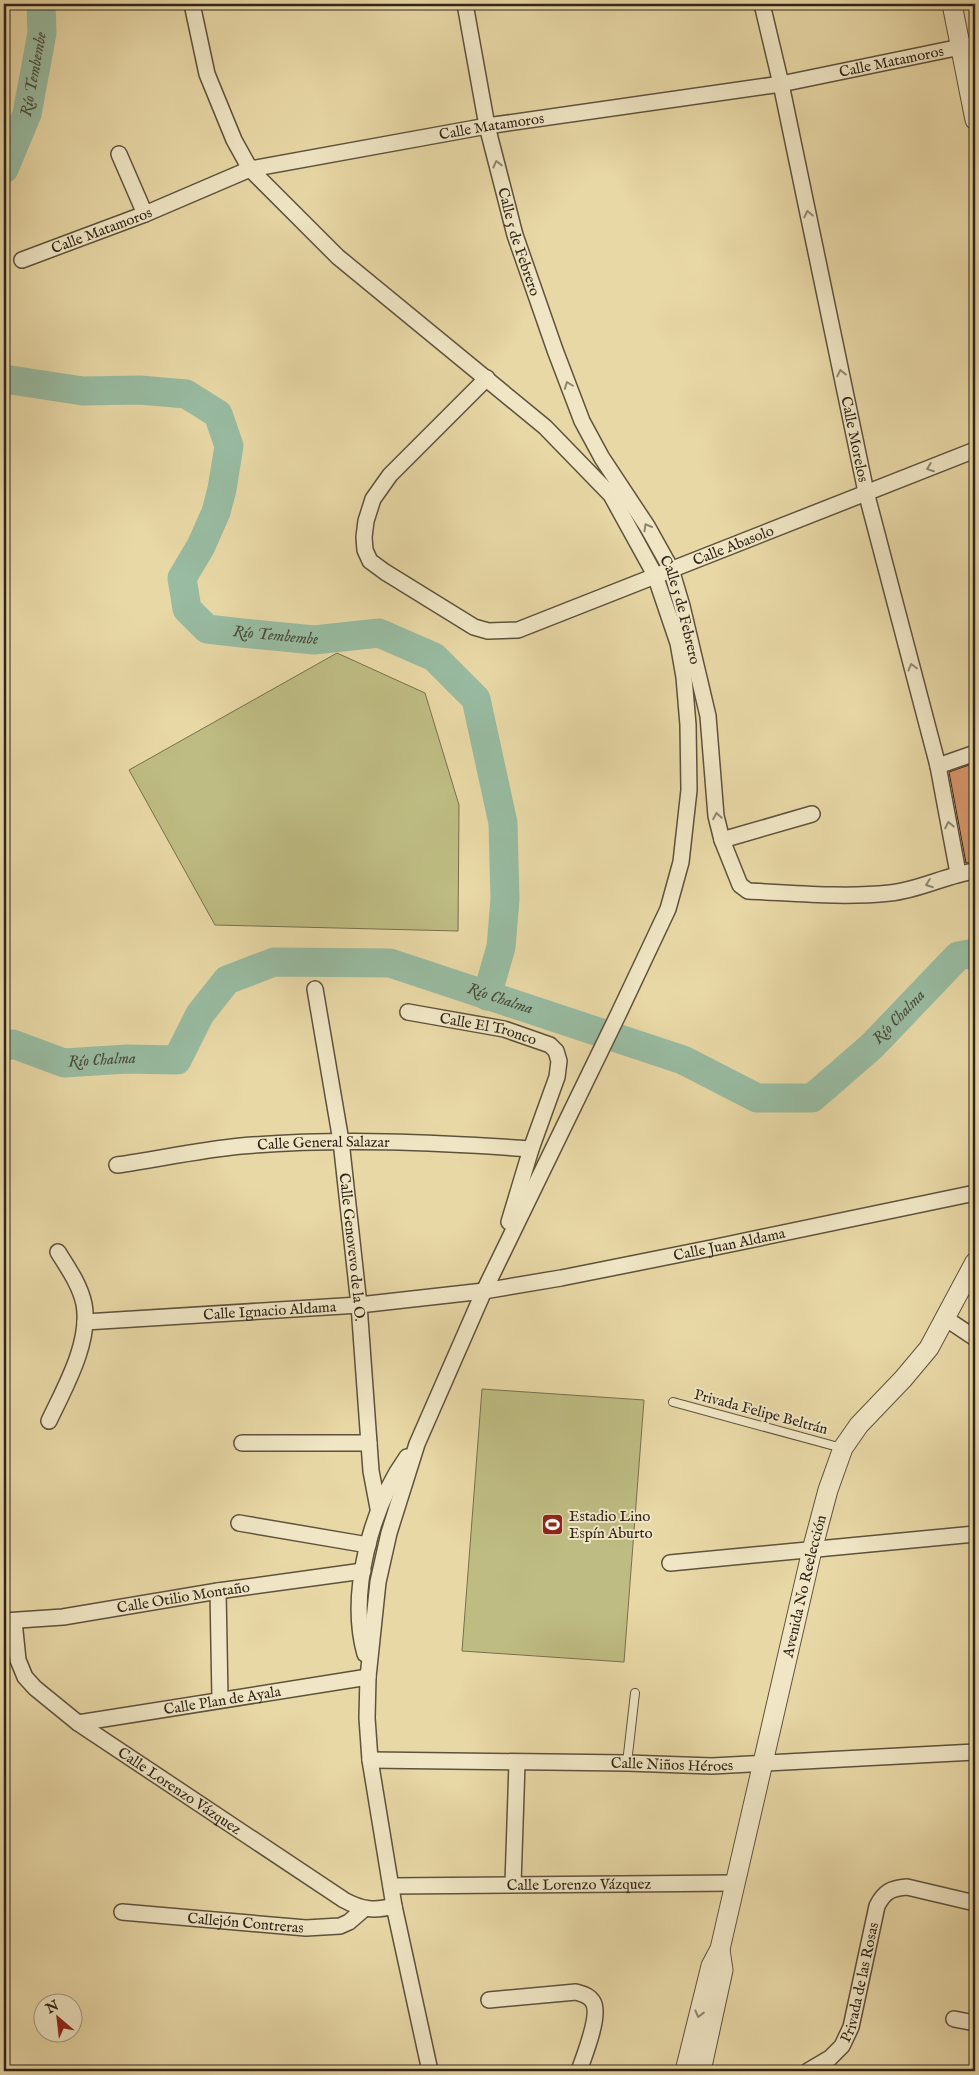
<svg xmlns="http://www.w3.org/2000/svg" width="979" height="2075" font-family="'IM FELL English',serif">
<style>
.green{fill:#bebc82;stroke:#77704d}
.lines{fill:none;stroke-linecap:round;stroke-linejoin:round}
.river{stroke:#98bba1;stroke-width:29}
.building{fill:#d6966a;stroke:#302518;filter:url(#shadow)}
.service-casing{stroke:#5e523c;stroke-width:10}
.minor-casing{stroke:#5e523c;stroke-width:18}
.tertiary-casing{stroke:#5e523c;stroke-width:21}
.service{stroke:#f0e6c5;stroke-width:8}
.minor{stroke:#f0e6c5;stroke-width:15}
.tertiary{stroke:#f0e6c5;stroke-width:19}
.oneway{stroke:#90866e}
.labels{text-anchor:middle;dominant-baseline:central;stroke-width:4;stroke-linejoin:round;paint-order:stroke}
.street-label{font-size:15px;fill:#302518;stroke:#f0e6c5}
.poi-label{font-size:15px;fill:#302518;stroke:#f0e6c5;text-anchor:start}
.water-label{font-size:16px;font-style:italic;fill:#4a4a3a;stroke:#f0e6c5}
</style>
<defs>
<filter id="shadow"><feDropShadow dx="4.5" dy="4.5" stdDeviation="0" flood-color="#0004"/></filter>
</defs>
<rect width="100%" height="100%" fill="#e8d8a6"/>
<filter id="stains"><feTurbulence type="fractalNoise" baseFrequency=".004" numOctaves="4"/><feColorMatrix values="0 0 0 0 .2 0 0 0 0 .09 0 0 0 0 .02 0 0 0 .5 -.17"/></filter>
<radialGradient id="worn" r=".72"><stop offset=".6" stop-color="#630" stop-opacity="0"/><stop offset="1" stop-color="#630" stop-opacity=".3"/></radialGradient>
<path class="green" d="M337 653 425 693 459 805 458 931 215 925 129 770Z
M482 1389 644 1400 624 1662 462 1651Z"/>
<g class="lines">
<g class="river">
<path id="s1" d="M4 169 27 114 42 33 41 4"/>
<path id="s2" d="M4 379 83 391 140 390 186 394 218 414 229 446 222 489 216 512 201 546 182 578 187 609 207 629 242 633 314 640 379 633 434 657 476 699 503 823 505 899 501 947 487 996"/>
<path id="s3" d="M4 1047 13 1044 64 1063 127 1059 177 1060 200 1014 227 980 274 962 390 963 683 1060 757 1098H812L872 1046 958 956 975 953"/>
</g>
</g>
<path class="building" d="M975 763V862L966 863 949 772Z"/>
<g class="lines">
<defs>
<path id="service" d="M673 1402 842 1448
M627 1763 635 1693"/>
<g id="minor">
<path d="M192 4 207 74 234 140 250 169 338 257 545 427 611 495 655 575 678 643 684 677 688 725 689 790 681 862 668 909 618 1015 484 1291 417 1444 389 1533 378 1582 368 1677 367 1718 370 1760 394 1906 430 2071"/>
<path id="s4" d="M465 4 487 126 515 235 555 350 582 421 602 458 647 526 671 569 682 606 708 716 716 816 722 840 740 885 748 891C794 893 843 898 890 893 920 890 946 875 975 871"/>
<path id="s5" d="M762 4 781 84 866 492 938 766 958 873"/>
<path d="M119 154 145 214"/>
<path id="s6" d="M22 260 145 214 250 169 487 126 781 84 975 44"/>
<path id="s7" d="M487 378 390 475 373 499 366 521 364 537 365 550 370 561 385 572 474 627 488 631 518 630 975 450"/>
<path d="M938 766 975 753"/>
<path d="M722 840 812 814"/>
<path id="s8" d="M315 989 341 1141 359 1305 371 1471 378 1508"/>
<path id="s9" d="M408 1012 504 1029 550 1045 556 1051 559 1061 557 1077 531 1149 509 1222"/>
<path id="s10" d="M117 1165C158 1159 200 1150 241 1146 338 1138 434 1142 531 1149"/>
<path d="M945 1318 975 1338"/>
<path id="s11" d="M85 1322 359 1305 484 1291 561 1278 716 1247 975 1193"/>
<path d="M49 1421C65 1387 91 1342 84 1304 80 1285 68 1268 58 1252"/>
<path d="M242 1443H369"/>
<path d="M239 1523 368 1545"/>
<path d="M670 1563 975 1534"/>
<path d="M218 1591 220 1699"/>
<path id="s12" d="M4 1621 63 1617 218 1591 363 1571"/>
<path id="s13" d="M14 1621 18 1660 25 1677 35 1688 78 1723 344 1900C362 1910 375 1911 394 1906"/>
<path d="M365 1654C348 1594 371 1507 407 1457"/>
<path id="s14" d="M78 1723 368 1677"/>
<path id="s15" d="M370 1760 627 1763 712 1766 975 1752"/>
<path d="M513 1884 517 1763"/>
<path id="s16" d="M391 1886 735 1883"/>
<path id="s17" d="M122 1912 306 1928 340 1926 349 1922 364 1909"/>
<path d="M489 2000 576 1992C582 1994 589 1995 593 2002 601 2015 584 2056 579 2071"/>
<path d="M954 2019 975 2023"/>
<path id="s18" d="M808 2071 830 2058 842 2046 851 2027 877 1906C884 1892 891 1888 907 1887L975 1903"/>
</g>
<g id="tertiary">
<path d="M952 4 975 120"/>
<path id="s19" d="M685 2071 711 1966 720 1949 812 1550 828 1490 843 1448 859 1425 903 1379 929 1348 975 1262"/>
<path d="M701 2071 723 1970 720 1950"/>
</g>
</defs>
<use href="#service" class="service-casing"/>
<use href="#minor" class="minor-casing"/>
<use href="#tertiary" class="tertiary-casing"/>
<use href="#service" class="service"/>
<use href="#minor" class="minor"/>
<use href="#tertiary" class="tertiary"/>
</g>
<defs><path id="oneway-chevron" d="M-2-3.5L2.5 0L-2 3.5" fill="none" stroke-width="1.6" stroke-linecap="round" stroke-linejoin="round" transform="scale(1.25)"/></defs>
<g class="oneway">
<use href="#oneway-chevron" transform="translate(497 164) rotate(-104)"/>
<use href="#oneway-chevron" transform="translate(808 214) rotate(-102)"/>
<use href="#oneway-chevron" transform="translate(841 373) rotate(-102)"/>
<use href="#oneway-chevron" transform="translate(568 385) rotate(-111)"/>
<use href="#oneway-chevron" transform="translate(930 468) rotate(159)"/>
<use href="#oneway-chevron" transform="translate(647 527) rotate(-120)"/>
<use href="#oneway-chevron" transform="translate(912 667) rotate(-105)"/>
<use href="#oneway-chevron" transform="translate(717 816) rotate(-99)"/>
<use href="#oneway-chevron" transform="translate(949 825) rotate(-101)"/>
<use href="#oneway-chevron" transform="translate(929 884) rotate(160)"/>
<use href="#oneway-chevron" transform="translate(699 2014) rotate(104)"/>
</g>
<defs>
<symbol id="stadium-square" viewBox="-11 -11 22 22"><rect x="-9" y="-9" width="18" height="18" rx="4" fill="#8f2418" stroke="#f0e6c5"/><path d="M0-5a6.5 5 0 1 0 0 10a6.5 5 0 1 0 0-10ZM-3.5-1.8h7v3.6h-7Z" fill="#fff"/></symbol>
</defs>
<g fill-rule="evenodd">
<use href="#stadium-square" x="540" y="1512" width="25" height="25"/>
</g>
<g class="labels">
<g class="street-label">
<text stroke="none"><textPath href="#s6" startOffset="896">Calle Matamoros</textPath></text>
<text stroke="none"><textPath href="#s6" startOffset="491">Calle Matamoros</textPath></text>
<text stroke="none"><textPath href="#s6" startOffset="85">Calle Matamoros</textPath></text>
<text stroke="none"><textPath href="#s4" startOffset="244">Calle 5 de Febrero</textPath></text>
<text stroke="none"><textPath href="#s5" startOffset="445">Calle Morelos</textPath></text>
<text stroke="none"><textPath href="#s7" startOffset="630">Calle Abasolo</textPath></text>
<text stroke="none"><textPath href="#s4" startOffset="649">Calle 5 de Febrero</textPath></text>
<text stroke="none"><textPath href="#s9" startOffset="82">Calle El Tronco</textPath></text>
<text stroke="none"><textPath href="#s10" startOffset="208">Calle General Salazar</textPath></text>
<text stroke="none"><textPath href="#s11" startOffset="650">Calle Juan Aldama</textPath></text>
<text stroke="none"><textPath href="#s8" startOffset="261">Calle Genovevo de la O.</textPath></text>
<text stroke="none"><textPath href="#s11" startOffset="185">Calle Ignacio Aldama</textPath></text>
<text transform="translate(761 1412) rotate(15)">Privada Felipe Beltrán</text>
<text stroke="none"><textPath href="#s19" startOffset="500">Avenida No Reelección</textPath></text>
<text stroke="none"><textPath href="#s12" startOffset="181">Calle Otilio Montaño</textPath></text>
<text stroke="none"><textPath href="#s14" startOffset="146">Calle Plan de Ayala</textPath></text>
<text stroke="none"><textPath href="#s15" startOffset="302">Calle Niños Héroes</textPath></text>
<text stroke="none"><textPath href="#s13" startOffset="250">Calle Lorenzo Vázquez</textPath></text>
<text stroke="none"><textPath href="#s16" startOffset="188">Calle Lorenzo Vázquez</textPath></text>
<text stroke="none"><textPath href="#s17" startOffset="124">Callejón Contreras</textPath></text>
<text stroke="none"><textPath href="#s18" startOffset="109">Privada de las Rosas</textPath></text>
</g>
<g class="poi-label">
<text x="569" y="1516">Estadio Lino<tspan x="569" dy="17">Espín Aburto</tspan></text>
</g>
<g class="water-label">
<text stroke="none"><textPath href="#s1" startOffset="100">Río Tembembe</textPath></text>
<text stroke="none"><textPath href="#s2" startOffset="525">Río Tembembe</textPath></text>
<text stroke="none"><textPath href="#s3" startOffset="554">Río Chalma</textPath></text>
<text stroke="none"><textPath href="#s3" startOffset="1004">Río Chalma</textPath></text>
<text stroke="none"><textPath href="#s3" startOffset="102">Río Chalma</textPath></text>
</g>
</g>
<rect width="979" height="2075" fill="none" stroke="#e8d8a6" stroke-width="20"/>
<rect x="5" y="5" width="969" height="2065" fill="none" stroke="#302518" stroke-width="2.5"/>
<rect x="10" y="10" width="959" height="2055" fill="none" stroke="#302518"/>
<g transform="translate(58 2018) rotate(332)"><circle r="24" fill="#f0e6c5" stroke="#a39980"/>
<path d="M0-4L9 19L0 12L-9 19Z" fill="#8f2418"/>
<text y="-8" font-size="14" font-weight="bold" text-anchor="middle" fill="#302518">N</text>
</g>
<rect width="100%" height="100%" filter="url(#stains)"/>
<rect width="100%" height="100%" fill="url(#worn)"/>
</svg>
